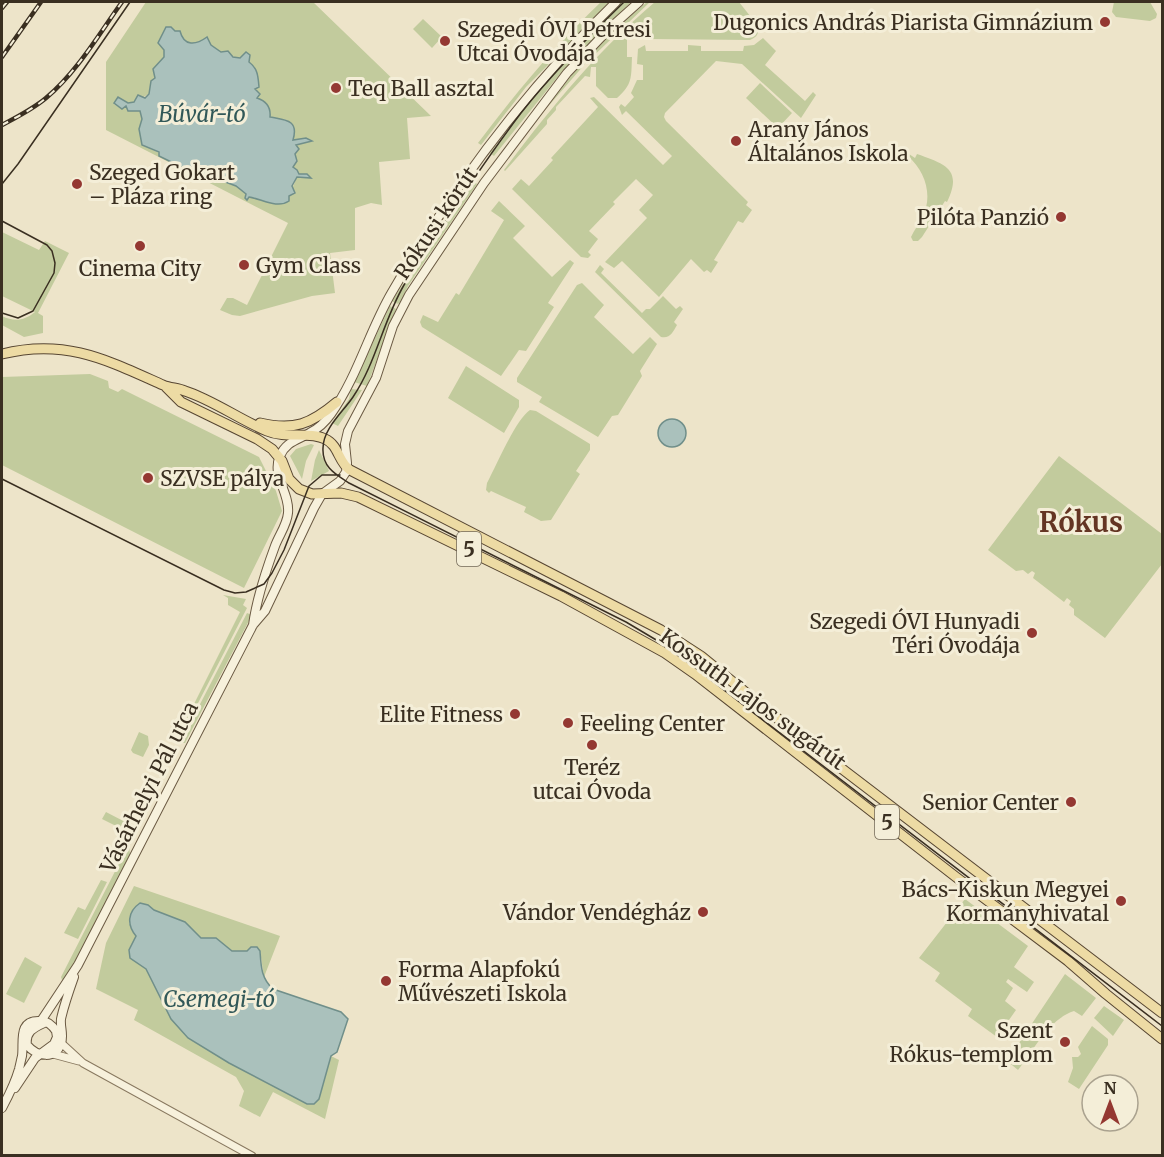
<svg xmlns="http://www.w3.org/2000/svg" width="1164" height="1157" font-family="Merriweather,serif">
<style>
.green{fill:#c2cb9d;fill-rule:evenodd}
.water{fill:#aac1bc;stroke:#708f8a;stroke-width:1.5}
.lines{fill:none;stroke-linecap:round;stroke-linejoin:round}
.tertiary-casing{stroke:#88785f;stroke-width:9}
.secondary-casing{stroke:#6a5942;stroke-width:10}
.primary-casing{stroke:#574632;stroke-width:11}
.tertiary{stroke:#f7f1dc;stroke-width:7}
.secondary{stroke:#f7f1dc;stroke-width:8}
.primary{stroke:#eddba4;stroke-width:9}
.tram{stroke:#3a2f21;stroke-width:1.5}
.rail-casing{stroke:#3a2f21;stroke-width:4.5}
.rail{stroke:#f4eed8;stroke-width:2;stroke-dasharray:7;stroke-linecap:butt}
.poi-dot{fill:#943832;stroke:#f4eed8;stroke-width:2}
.labels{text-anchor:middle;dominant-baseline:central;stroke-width:6;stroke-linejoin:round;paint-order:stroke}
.shield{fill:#f4eed8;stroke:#726858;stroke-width:1.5}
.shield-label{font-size:20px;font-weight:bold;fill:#3a2f21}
.poi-label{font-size:21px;fill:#3a2f21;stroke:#f4eed8;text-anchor:end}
.street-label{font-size:21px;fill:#3a2f21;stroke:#f4eed8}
.water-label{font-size:22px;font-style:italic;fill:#315858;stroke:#f4eed8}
.district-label{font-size:27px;font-weight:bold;fill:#643523;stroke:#f4eed8}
</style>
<rect width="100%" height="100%" fill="#ede4c9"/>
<path class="green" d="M146 2H313L431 116 407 118 410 159 379 162 382 205 371 203 355 208V250L330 253 335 293 312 296 240 316 232 315 220 310 227 298H233L247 305 288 223 106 130V62ZM182 38 187 43 211 45 221 52 240 59 246 52 256 98 270 117 287 120 293 140 310 141 295 145 292 167 299 174 310 178 297 177 289 196 249 197 236 186 206 175V179L159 156V153L143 145 139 129 142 119 140 111 126 106 122 109 114 104 134 102 149 94 151 81 155 78 153 69 164 57V50Z
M601 2H611L526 87 481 145 478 143C516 92 556 45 601 2Z
M622 2H631L560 74 494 156 490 153 555 70Z
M647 2H650L585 64 545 110 502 166 580 64 600 42Z
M655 2H739L758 26C759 34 757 37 750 40L650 39V33H632V39H627V57H632C631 77 633 84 617 98H608L596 86V67H591L590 77 585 76 556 107V110L547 120V124L505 171 504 170C550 109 597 51 655 2Z
M1114 2H1150L1157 14 1156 18 1150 21 1116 17 1112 12Z
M423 19 442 37 432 48 413 29Z
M763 38 776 51 765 65 805 101 813 92 816 95 801 118 742 64 716 61 665 113 664 117 666 121 748 202 746 205 752 210 743 223 738 221 714 260 718 262 711 273 707 270 704 272 691 259 659 297 622 261 614 268 605 262 647 218 639 210 653 195 636 179 613 202 615 204 589 231 598 239 588 252 591 255 588 258 581 257 512 189 521 179 529 186 553 160 551 158 598 107 590 98 594 97 663 165 672 156 626 111 622 115 619 107 621 104 625 107 634 97 631 93 637 80H643V65L637 64 638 49 645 45 646 51H688V45L701 46V51H743L744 46 754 45Z
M760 83 792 113 778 128 746 98Z
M909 154 915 158 917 154C945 164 963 169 947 202L945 201 922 237 918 241H913L911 237C914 230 919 224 923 216 933 195 925 171 908 156Z
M472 180 477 184 408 286 400 302 398 304 392 301Z
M499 201 525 226 513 238 552 277 570 260 574 263 548 303 554 307 526 351 519 350 501 376 422 327 420 322 423 315 438 322 456 293 459 295 504 220 491 211Z
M2 232 39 250 45 241 69 253 38 313 43 316V333L24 337 2 325V316C14 322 24 321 35 312L2 296Z
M600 265 604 269 601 273 642 313 646 309H650L663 296 676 309 680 306 683 309 674 322 677 325C673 332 670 339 661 337L595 272Z
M582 283 604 305 594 317 633 354 650 337 657 344 640 371 642 376 618 415 612 416 598 437 539 402 542 397 517 382V378L577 285Z
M390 306 396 309 367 386 354 382Z
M466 366 519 400V407L504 433 448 398Z
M90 374 108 381 109 388 118 392 122 389 259 457 276 491 282 511 244 588 2 465V377Z
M351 389 362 390 338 426 332 423 349 399Z
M530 410 536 411 590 444V450L576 471 580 474 551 520 541 521 524 512 526 507 491 491 489 493 486 490 487 483C496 466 516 419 530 410Z
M311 444 314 445 306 461 302 479 290 456 296 449Z
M319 450 329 471 311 481 315 460Z
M1059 456 1162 534V564L1105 638 1074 615V609L1069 605 1071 601 1067 598 1064 602 1033 578 1035 573 1032 571 1028 574 1023 570 1016 571 988 550Z
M223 595 246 599 243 605 247 608 179 740 178 736 240 612 228 605V598Z
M247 613 252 615 185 743H180Z
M139 732 148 736 149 745 143 757 133 753 131 750Z
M106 812 131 825 134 828 132 832 129 831 128 832 102 819Z
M129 844 130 856 74 966 63 983 61 977Z
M101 880 107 882 78 939 64 933 78 907 85 910Z
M134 886 280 936 264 977 260 951H232L216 938H201L185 922 154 910 148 905 129 923 136 936 129 950 146 969 171 1019 188 1038 229 1063 307 1104 314 1103 319 1099 331 1056 339 1060 325 1119 273 1092 260 1117 239 1106 244 1091 236 1077 134 1020 138 1010 96 989 106 943Z
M965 899 1028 946 1014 967 1034 982 1027 992 1008 979 1006 982 1013 988 1005 1001 1016 1010 997 1037 968 1016 972 1009 935 981 940 973 919 958Z
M25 957 42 967 24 1003 6 994Z
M1065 974 1096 998 1082 1016 1074 1011C1049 1019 1034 1050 1018 1070L1007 1061Z
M1104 1006 1124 1020 1113 1036 1094 1018Z
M1092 1026 1108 1039V1045L1079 1089 1068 1082 1073 1068 1072 1057H1078L1081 1054 1078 1047Z"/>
<path class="water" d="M166 27H171L175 31H180C184 47 196 45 207 37L211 45 221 52 228 51 233 57 240 58 246 52 250 55 249 62C258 69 258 76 259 87L255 89 260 94 257 98C266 101 271 107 270 117 286 120 299 120 293 140L306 138 312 141 296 145 299 149 295 154 297 161 293 167 297 170 299 174H307L311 178 297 177 292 186 295 193 289 196V201C277 209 262 199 249 197L247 200 245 198 246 194 236 186 207 175 206 179 159 156V152L142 145 139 129 142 119 140 111H128L126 106 122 109 114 103 118 97 128 103 134 102 138 95 145 98 149 94 151 81 155 78 153 69 164 57V50L158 43Z
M658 433a14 14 0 1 1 28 0a14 14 0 1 1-28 0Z
M140 903 148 905 154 910 185 922 201 938H216L232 951H247L251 947H257L260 951C261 966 261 978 273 989L341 1012 348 1019 337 1052 331 1056 319 1099 314 1104H307L229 1063 188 1038 171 1019 146 969 130 958 129 950 136 936C127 925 127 912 140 903Z"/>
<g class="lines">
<defs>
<path id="tertiary" d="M59 1041 83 1063 252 1156
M53 1054 79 1061"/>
<path id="secondary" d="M253 625C257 597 265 573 275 546 279 535 287 525 288 513 290 492 271 476 280 456 286 441 299 440 311 432 319 428 326 421 331 414 358 376 369 331 392 292 454 185 528 87 616 2
M41 1021 78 965 253 625 265 611 314 508 322 494 340 481 346 472 347 463 345 444 348 431 376 378 393 326 409 295 484 183 567 73 610 28 639 2
M27 1045C37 1057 56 1060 61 1043 64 1035 60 1027 61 1019 64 1005 69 991 74 977
M27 1046C25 1032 33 1028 44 1023
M15 1088 35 1058 54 1044 57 1037 56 1031
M2 1108C9 1095 15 1083 19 1069 20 1065 21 1060 22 1056 24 1042 17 1019 41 1021 48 1021 52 1025 56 1031"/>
<path id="primary" d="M2 354C65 338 107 360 163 385 170 388 178 388 185 391 213 400 240 420 267 431 286 439 310 431 325 439 339 445 338 462 350 470L661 630 701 656 799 736 1162 1013
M166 387 181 402 257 439 272 449 282 461 289 479 299 489 312 494 341 493 358 497 561 596 665 653 695 674 956 877 1068 961 1106 994 1162 1039
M260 423C294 431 311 424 337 402"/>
</defs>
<use href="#tertiary" class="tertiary-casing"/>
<use href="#secondary" class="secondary-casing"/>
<use href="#primary" class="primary-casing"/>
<use href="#tertiary" class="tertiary"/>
<use href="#secondary" class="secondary"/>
<use href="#primary" class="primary"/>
<path class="tram" d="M624 2C588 37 552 74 521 113 479 168 442 227 404 285 383 321 376 363 353 397 342 413 323 429 323 448 322 467 335 474 349 483L626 622 668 647 1162 1026
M2 184 18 164 130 2
M2 221 47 245 52 251 55 263 54 273 33 311 18 318 2 313
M2 479 224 590 235 593 246 592 264 584 272 573 284 550 309 486 322 475H340"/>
<defs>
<path id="rail" d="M2 8 7 2
M2 57 41 2
M2 125C17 117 33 109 46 98 77 72 99 34 122 2"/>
</defs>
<use href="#rail" class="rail-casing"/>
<use href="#rail" class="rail"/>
</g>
<g class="poi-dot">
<circle cx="1105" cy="22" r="6"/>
<circle cx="445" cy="41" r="6"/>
<circle cx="336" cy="88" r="6"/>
<circle cx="736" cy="141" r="6"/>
<circle cx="77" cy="184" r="6"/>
<circle cx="1061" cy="217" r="6"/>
<circle cx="140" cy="246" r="6"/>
<circle cx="244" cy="265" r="6"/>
<circle cx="148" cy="478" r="6"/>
<circle cx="1032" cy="633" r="6"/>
<circle cx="515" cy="714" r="6"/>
<circle cx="568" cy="723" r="6"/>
<circle cx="592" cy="745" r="6"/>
<circle cx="1071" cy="802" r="6"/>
<circle cx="1121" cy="901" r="6"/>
<circle cx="703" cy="912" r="6"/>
<circle cx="386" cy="981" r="6"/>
<circle cx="1065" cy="1042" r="6"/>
</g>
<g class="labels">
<g class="shield">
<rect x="457" y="532" width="24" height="34" rx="4.5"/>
<rect x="875" y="805" width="24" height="34" rx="4.5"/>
</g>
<g class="shield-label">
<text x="469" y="549">5</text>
<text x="887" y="822">5</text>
</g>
<g class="poi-label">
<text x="1093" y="22">Dugonics András Piarista Gimnázium</text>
<text x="457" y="29" text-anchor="start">Szegedi ÓVI Petresi<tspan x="457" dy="24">Utcai Óvodája</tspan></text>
<text x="348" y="88" text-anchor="start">Teq Ball asztal</text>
<text x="748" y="129" text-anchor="start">Arany János<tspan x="748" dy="24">Általános Iskola</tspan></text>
<text x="89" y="172" text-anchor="start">Szeged Gokart<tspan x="89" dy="24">– Pláza ring</tspan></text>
<text x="1049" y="217">Pilóta Panzió</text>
<text x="256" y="265" text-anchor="start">Gym Class</text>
<text x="140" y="268" text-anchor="middle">Cinema City</text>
<text x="160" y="478" text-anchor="start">SZVSE pálya</text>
<text x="1020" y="621">Szegedi ÓVI Hunyadi<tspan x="1020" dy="24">Téri Óvodája</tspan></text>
<text x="503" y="714">Elite Fitness</text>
<text x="580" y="723" text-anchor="start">Feeling Center</text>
<text x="592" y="767" text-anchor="middle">Teréz<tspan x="592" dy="24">utcai Óvoda</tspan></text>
<text x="1059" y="802">Senior Center</text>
<text x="1109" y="889">Bács-Kiskun Megyei<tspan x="1109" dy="24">Kormányhivatal</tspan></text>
<text x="691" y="912">Vándor Vendégház</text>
<text x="398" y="969" text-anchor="start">Forma Alapfokú<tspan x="398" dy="24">Művészeti Iskola</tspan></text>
<text x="1053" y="1030">Szent<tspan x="1053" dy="24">Rókus-templom</tspan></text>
</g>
<g class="street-label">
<text transform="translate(436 223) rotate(-56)">Rókusi körút</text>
<text transform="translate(753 699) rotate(36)">Kossuth Lajos sugárút</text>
<text transform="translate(149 787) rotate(-63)">Vásárhelyi Pál utca</text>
</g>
<g class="water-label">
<text x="202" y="114">Búvár-tó</text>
<text x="219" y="999">Csemegi-tó</text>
</g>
<g class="district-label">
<text x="1081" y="522">Rókus</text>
</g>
</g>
<rect width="1164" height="1157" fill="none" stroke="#3a2f21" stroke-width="6"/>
<g transform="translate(1110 1103)"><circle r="28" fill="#f4eed8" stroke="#aaa28f" stroke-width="1.5"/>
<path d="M0-4.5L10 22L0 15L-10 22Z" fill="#943832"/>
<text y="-9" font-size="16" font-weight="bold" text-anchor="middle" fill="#3a2f21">N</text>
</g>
</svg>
